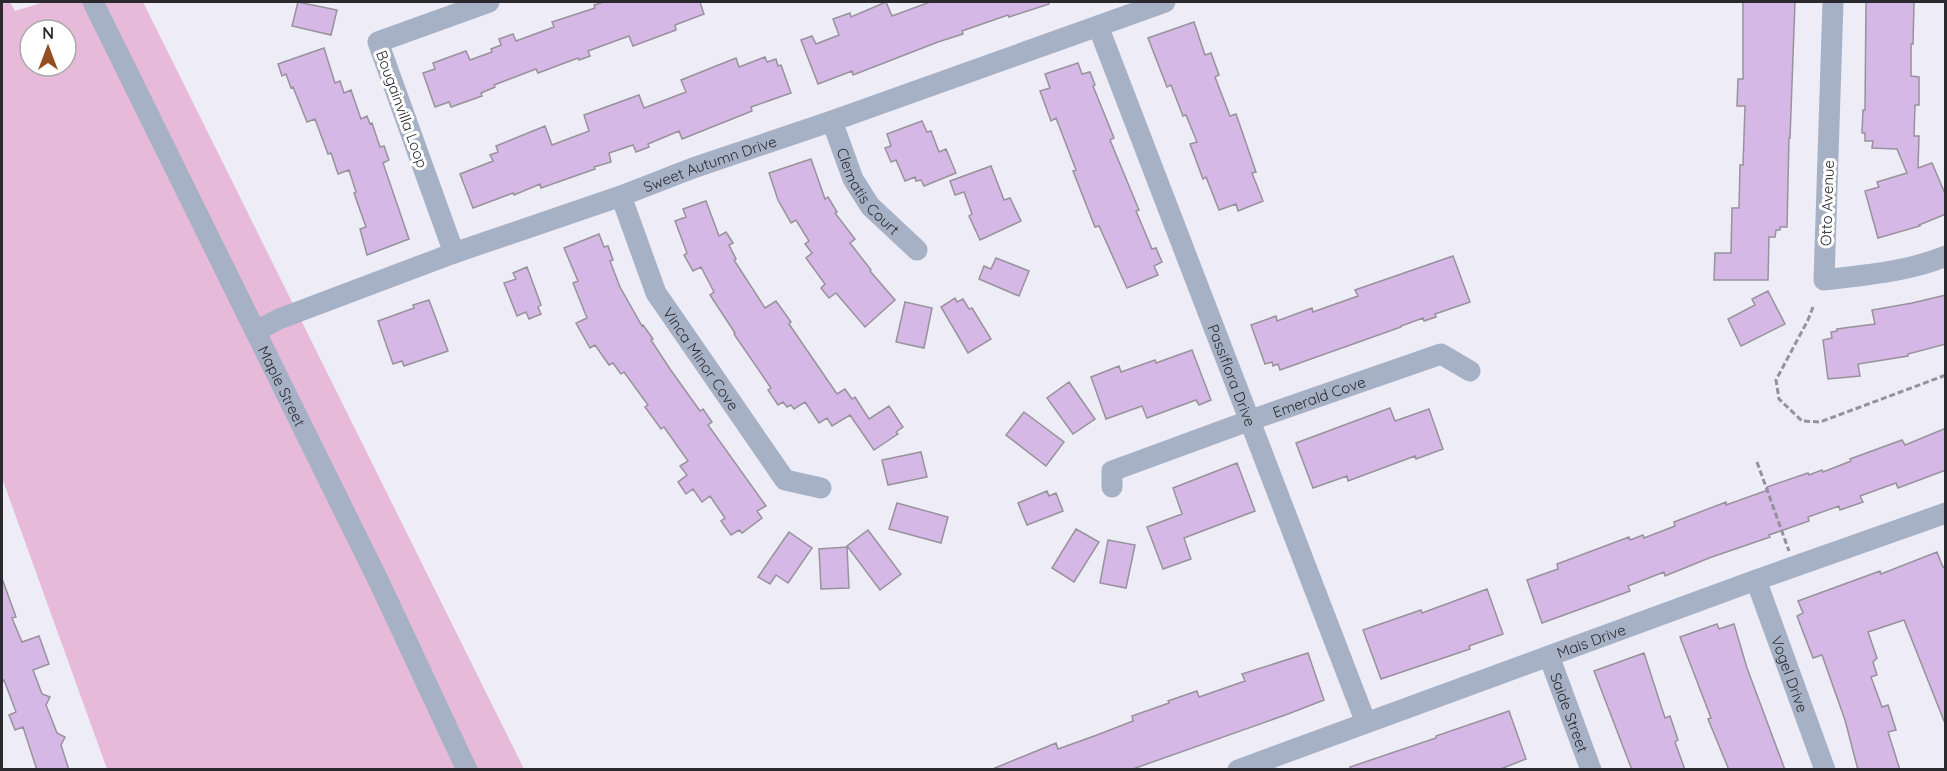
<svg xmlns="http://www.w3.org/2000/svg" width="1947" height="771" font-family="Quicksand,sans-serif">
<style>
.green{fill:#e8bad9;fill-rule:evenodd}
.building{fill:#d5b8e5;stroke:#98929b;stroke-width:1.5}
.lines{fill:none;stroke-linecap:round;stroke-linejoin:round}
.path{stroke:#94939b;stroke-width:3;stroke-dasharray:6 3;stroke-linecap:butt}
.minor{stroke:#a7b1c5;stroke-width:21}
.labels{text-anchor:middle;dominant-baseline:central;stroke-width:6;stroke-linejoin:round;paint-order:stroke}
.street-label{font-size:15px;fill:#2a2a2e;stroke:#fff}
</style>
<rect width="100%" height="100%" fill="#edecf7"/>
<path class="green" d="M2 2H10L15 11 44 2H143L524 769H107L2 478ZM30 30H66V66H30Z"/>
<path class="building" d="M298 2 337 10 331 35 292 26Z
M604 2H700L704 14 675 25 676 30 633 46 629 36 588 51 590 56 579 60 578 58 538 73 536 69 494 85 495 87 481 93 482 96 451 107 449 102 435 107 423 73 435 69 433 63 466 51 470 60 492 52 491 49 501 45 499 39 513 34 516 41 554 27 552 22 595 8 594 5Z
M886 2 892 16 930 2H1048L1049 4 1009 17 1008 15 962 31 963 34 938 42 853 75 852 71 818 84 801 40 812 36 816 44 839 35 833 19 850 13 851 17Z
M1743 2H1795L1790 138H1789L1787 227H1780V230H1776L1775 237H1769L1768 280H1714L1715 253H1731L1732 208H1739L1740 165H1743L1745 106H1737L1738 79H1743Z
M1866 2H1914L1913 44H1911V76L1919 77V105H1915L1914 136H1919L1918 168 1932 163 1946 196V214L1919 225 1920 226 1878 238 1865 191 1879 187 1877 182 1907 173 1897 149 1872 148 1873 141H1865V133H1862L1863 110H1865Z
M1194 22 1205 55 1211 53 1219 75 1215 77 1230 116 1236 114 1256 172 1252 173 1263 201 1238 211 1236 204 1219 210 1206 177 1203 179 1190 144 1197 142 1186 115 1183 116 1171 85 1167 87 1148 38Z
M324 48 335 83 340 81 344 93 351 90 361 119 367 116 370 124 372 123 380 147 384 146 389 160 383 163 409 239 367 255 360 229 366 227 354 193 356 192 349 170 338 174 331 153 328 154 315 119 307 122 293 87 291 88 286 74 282 76 278 64Z
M765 57 767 62 776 59 778 66 781 65 791 93 751 107 752 111 682 139 679 131 648 144 649 147 636 152 633 145 609 153 611 162 594 167 595 169 541 188 540 184 514 195 513 193 473 208 460 174 493 161 490 155 498 152 496 146 545 126 552 145 589 131 584 115 639 95 644 108 686 92 681 80 736 58 739 67Z
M1078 63 1082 74 1090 72 1095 85 1093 86 1114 138 1110 140 1139 210 1136 211 1152 249 1156 248 1162 262 1154 266 1158 275 1127 288 1099 226 1095 227 1073 171 1076 170 1056 118 1051 121 1040 91 1050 88 1045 74Z
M922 121 927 132 931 131 939 152 946 149 956 173 924 186 921 180 916 181 915 177 905 181 896 160 891 162 885 148 891 146 887 134Z
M811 159 825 199 828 197 837 212 835 213 855 239 850 243 871 270 870 271 895 300 865 327 836 293 829 298 821 288 825 284 806 258 812 253 805 244 809 241 796 220 791 223 778 200 769 173Z
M991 166 1004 200 1010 198 1021 221 980 240 969 216 972 214 964 192 955 195 950 181Z
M706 201 719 236 726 232 733 243 729 245 736 259 734 260 765 308 776 301 791 322 789 324 837 394 845 389 852 399 855 397 869 419 889 406 903 427 896 432 898 434 874 450 850 415 832 426 827 418 819 423 805 402 794 409 791 405 787 407 783 402 778 405 768 390 771 388 734 334 735 333 710 295 714 292 701 267 693 271 684 255 687 253 675 221 686 217 683 209Z
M599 234 604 247 608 246 613 260 610 261 620 287 642 326 643 325 653 339 651 340 670 369 700 411 703 409 712 422 708 425 766 506 757 511 762 518 742 533 739 530 731 535 721 521 725 518 710 496 702 502 693 489 686 494 678 482 687 475 680 466 688 461 664 427 661 429 645 407 648 405 624 372 621 374 613 363 609 365 595 345 590 348 576 323 587 318 573 283 578 281 564 248Z
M1453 256 1470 302 1435 314 1436 317 1424 321 1423 318 1401 326V327L1280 370 1278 364 1273 366 1272 362 1265 364 1251 325 1276 316 1277 321 1312 308 1313 312 1358 296 1355 290Z
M996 258 1029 271 1019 296 979 279 984 266 991 269Z
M527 267 541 305 538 307 541 314 529 319 526 312 517 316 504 283 516 279 513 273Z
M1768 291 1785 324 1741 346 1728 319 1755 305 1752 299Z
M1946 295V344L1908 354V356L1858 364 1860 376 1828 379 1823 340 1832 338 1831 332 1837 331V329L1875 324 1872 310 1912 303Z
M955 298 957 302 963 299 969 309 972 308 991 339 968 353 941 307Z
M429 300 448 351 404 366 402 361 393 364 378 321 414 308 413 305Z
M905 302 932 308 924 348 896 342Z
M1192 350 1211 400 1199 405 1196 400 1147 418 1142 406 1106 419 1091 377 1119 366 1121 372 1155 360 1156 363Z
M1069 382 1095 419 1073 434 1047 398Z
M1390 408 1395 421 1429 409 1443 449 1416 459 1415 456 1348 481 1347 476 1313 488 1296 443Z
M1024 412 1064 442 1046 466 1006 435Z
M1946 428V470L1898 488 1896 483 1860 496 1863 502 1840 510 1839 506 1808 517 1809 521 1769 535 1770 537 1709 558 1665 576 1664 572 1628 586 1630 591 1542 623 1527 580 1558 569 1557 564 1629 537 1630 540 1643 535 1644 538 1675 526 1674 522 1726 502V505L1768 490 1767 487 1808 473 1809 475 1822 470 1823 472 1851 461 1850 459 1902 440 1905 445Z
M921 452 927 477 888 485 882 460Z
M1237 463 1255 511 1184 538 1191 559 1163 569 1147 527 1182 514 1173 488Z
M1047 491 1049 496 1056 493 1063 511 1027 525 1018 503Z
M897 503 948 517 941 543 889 529Z
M1076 529 1099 542 1074 582 1052 568Z
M868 530 901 574 880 590 847 546Z
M789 532 812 548 788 583 776 575 770 584 758 577Z
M1108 540 1135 545 1126 588 1100 583Z
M847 547 849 588 821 589 819 549Z
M1937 552 1943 567 1946 566V726L1904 620 1868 632 1877 658 1873 662 1877 675 1871 677 1882 707 1888 705 1896 730 1888 732 1900 770H1858L1845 720 1822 655 1813 658 1797 616 1803 613 1798 601 1880 571 1881 574Z
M3 581 16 617 12 618 22 642 39 636 49 664 33 670 42 694 50 697 46 705 57 733 65 737 61 745 69 770H37L23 727 15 730 9 715 16 712 4 680 2 681V582Z
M1487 589 1503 634 1469 646 1470 649 1381 679 1363 630 1421 610 1422 613Z
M1717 624 1719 629 1734 624 1747 668 1785 770H1729L1708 719 1711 718 1680 637Z
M1308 653 1324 700 1288 714 1130 770H990L1056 743 1058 749 1097 735 1133 721 1132 716 1169 703 1168 701 1197 691 1199 697 1245 681 1242 674Z
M1644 653 1665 718 1670 716 1678 740 1675 742 1685 770H1632L1594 671Z
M1509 711 1526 759 1498 770H1350V767L1436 738V736Z"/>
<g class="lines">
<path class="path" d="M1813 307 1808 320 1776 380 1779 399 1802 421 1820 422 1946 375
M1757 462 1789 551"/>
<g class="minor">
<path id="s1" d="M93 2 380 584 467 770"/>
<path d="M1833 2 1824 280C1865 275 1907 272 1946 256"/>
<path id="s2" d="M1098 26 1366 723"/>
<path id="s3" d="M832 121 853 179 870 206 917 250"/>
<path id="s4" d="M621 196 656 293 785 480 821 488"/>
<path d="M454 253 378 42 489 2"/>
<path id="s5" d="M256 331 279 319 454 253 621 196 693 168 832 121 1165 2"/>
<path id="s6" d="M1112 487V471L1251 420 1441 354 1470 371"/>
<path id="s7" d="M1756 580 1825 770"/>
<path id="s8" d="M1549 656 1591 770"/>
<path id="s9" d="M1238 770 1756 580 1946 513"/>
</g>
</g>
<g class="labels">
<g class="street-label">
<text transform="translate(402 109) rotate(70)">Bougainvilla Loop</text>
<text stroke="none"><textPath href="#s5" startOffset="484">Sweet Autumn Drive</textPath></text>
<text stroke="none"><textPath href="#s3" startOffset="80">Clematis Court</textPath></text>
<text transform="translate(1827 203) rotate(-88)">Otto Avenue</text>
<text stroke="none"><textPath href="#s4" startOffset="183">Vinca Minor Cove</textPath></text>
<text stroke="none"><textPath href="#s2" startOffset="374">Passiflora Drive</textPath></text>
<text stroke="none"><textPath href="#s1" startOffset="428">Maple Street</textPath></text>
<text stroke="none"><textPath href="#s6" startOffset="236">Emerald Cove</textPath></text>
<text stroke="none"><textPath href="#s9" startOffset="376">Mais Drive</textPath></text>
<text stroke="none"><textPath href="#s7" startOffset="100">Vogel Drive</textPath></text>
<text stroke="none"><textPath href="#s8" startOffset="60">Saide Street</textPath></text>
</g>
</g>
<rect width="1947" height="771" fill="none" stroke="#2a2a2e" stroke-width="6"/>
<g transform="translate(48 48)"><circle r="28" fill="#ffffff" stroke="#aaaaab" stroke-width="1.5"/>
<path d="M0-4.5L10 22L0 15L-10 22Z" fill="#934f22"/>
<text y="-9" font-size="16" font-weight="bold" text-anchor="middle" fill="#2a2a2e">N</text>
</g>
</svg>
